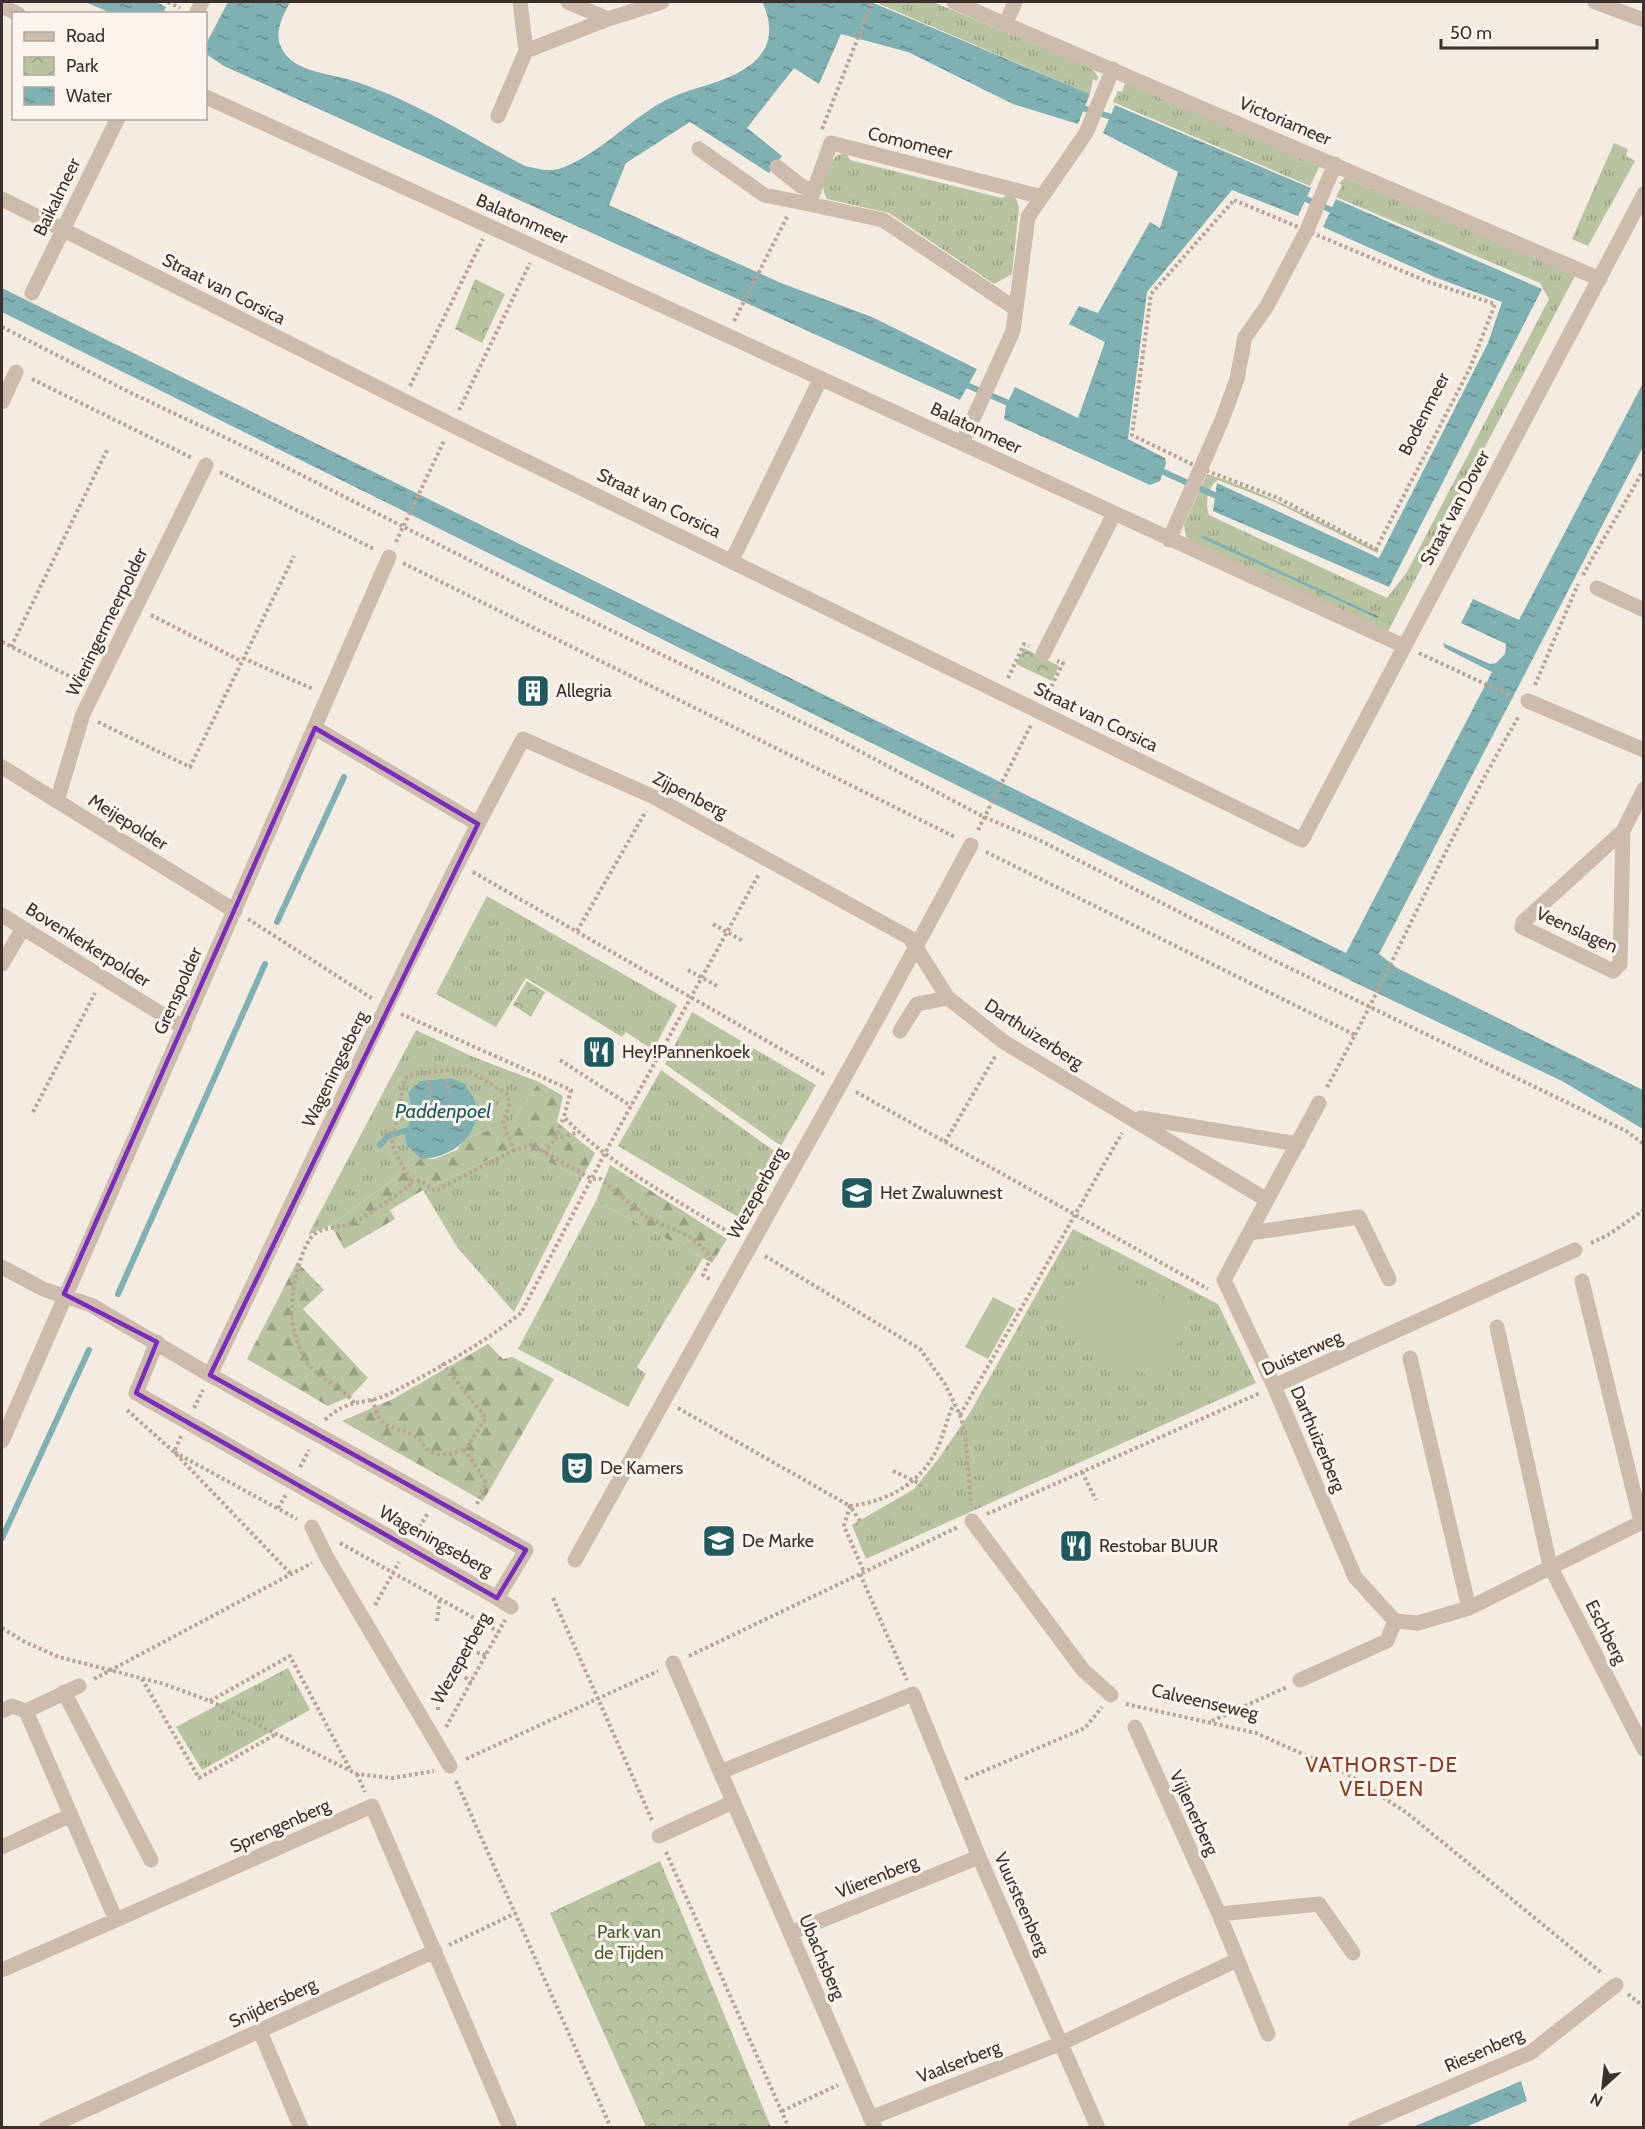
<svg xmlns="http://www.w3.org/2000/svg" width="1645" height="2129" font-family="Cabin,sans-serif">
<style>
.grass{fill:url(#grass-tufts)}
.forest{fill:url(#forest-firs)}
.park{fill:url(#park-crowns)}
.pitch{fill:#b8c4a0}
.water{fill:url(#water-ripples)}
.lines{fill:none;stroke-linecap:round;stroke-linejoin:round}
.stream{stroke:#7fb0b2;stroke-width:6}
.path{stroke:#b9a596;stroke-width:4;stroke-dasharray:3 3;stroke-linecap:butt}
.minor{stroke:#cdbbac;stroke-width:15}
.marked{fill:none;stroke:#7b2cbf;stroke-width:4.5;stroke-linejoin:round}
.labels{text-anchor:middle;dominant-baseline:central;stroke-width:6;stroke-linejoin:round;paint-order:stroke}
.street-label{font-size:18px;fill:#3b302b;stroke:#fbf5ee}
.poi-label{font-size:18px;fill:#3b302b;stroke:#fbf5ee;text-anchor:start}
.park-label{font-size:18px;fill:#4a5a2e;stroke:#fbf5ee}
.water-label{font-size:20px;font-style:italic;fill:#1f5a5e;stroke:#fbf5ee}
.quarter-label{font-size:21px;letter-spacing:1.5px;fill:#8c3b22;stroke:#fbf5ee}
</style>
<defs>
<pattern id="grass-tufts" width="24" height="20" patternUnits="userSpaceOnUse" patternTransform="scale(1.5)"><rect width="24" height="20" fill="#b8c4a0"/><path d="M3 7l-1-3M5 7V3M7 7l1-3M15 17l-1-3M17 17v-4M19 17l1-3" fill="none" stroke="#97a083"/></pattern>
<pattern id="forest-firs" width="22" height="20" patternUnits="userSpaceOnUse" patternTransform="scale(1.5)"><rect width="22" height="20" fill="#b8c4a0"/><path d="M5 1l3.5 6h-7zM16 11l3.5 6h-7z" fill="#97a083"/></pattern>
<pattern id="park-crowns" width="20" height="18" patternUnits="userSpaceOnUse" patternTransform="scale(1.5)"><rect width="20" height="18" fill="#b8c4a0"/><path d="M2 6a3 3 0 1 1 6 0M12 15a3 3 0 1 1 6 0" fill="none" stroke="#97a083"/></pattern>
<pattern id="water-ripples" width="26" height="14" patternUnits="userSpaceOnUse" patternTransform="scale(1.5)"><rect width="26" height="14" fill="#7fb0b2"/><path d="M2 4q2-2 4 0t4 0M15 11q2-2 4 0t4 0" fill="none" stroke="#699091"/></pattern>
</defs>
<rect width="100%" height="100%" fill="#f4ebe1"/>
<path class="grass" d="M880 2H933L1092 68 1098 77 1097 81 1093 79 1090 94 879 4Z
M1125 83 1320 165 1310 186 1113 102 1118 91 1122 92Z
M1614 143 1628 149 1626 156 1635 161 1588 246 1572 239Z
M846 153 850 160 1002 198 1010 193 1017 200 1019 208 1012 274 994 284 889 213 827 199C818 183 826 169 837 155Z
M1345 178 1576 274 1388 631 1194 544 1186 537 1184 525 1207 474C1267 493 1323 523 1379 551L1377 553 1277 503 1218 480C1207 487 1205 503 1209 515L1387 598 1407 572 1549 299 1540 283 1336 197 1342 185 1339 183Z
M487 896 677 1005 653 1050 626 1032 622 1037 526 978 496 1027 436 994Z
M692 1012 816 1085 781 1146 665 1064Z
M416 1030 471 1056 539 1082 511 1122 465 1139 473 1126 451 1078 420 1081 408 1092 413 1117 407 1146 421 1159 331 1225 308 1235Z
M661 1070 777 1153 738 1217 618 1146Z
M516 1147 582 1178 514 1312 457 1247 423 1190Z
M596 1201 703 1258 637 1367 646 1374 628 1407 518 1349Z
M1073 1229 1218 1304 1256 1383 866 1559 852 1525 914 1489 939 1458 971 1411Z
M288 1668 310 1710 202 1770 176 1727Z"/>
<path class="forest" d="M539 1082 563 1096 557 1122 595 1153 582 1178 516 1147 423 1190 390 1210 395 1219 344 1249 331 1225 421 1159H434L457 1150 465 1139 511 1122Z
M610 1165 727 1239 712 1263 596 1201Z
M297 1262 324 1290 303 1309 368 1378 351 1396 328 1406 247 1359Z
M488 1344 503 1359 512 1357 554 1379 483 1501 342 1421 393 1399Z"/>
<path class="park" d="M475 279 505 294 482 343 455 329Z
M1024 648 1059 666 1052 681 1016 664Z
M527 981 545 992 531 1017 513 1005Z
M660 1861 771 2127H646L550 1913Z"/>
<path class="pitch" d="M1093 1259 1193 1315 1157 1381 1056 1324Z
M993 1297 1016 1309 988 1359 965 1347Z"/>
<path class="water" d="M85 2H156L166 7 163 13H111Z
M228 2H290C283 16 273 33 282 49 293 71 326 73 347 79 409 97 468 136 525 166 542 170 553 173 569 165 604 149 631 119 664 101 694 85 741 82 762 53 773 38 770 17 762 2H871L1090 94 1078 124 1013 104 908 52 841 34 819 84 794 68 747 128 782 156 769 173 690 122 626 163 609 205 781 283 872 317 977 369 960 400 224 66 206 54V44Z
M1115 105 1311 188 1298 216 1232 190 1147 292 1128 439 1165 458 1166 463 1160 481 1150 485 1004 419 1006 406 1015 387 1078 418 1105 342 1069 324 1079 306 1098 313 1150 222 1160 228 1178 172 1103 133Z
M1336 199 1542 289 1389 587 1213 511 1217 483 1379 558 1488 343 1502 302 1437 278 1323 227Z
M2 288 1346 953 1492 672 1445 648 1443 643 1490 664 1496 663 1505 654 1506 644 1461 623 1473 599 1519 620 1643 383V447L1379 954 1397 968 1643 1090V1129L1562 1081 1360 985 2 312Z
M1205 536 1378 616 1377 618 1199 537Z
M451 1078 465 1084C468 1090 475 1098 476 1105 481 1138 448 1159 421 1159L407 1146 404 1131 413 1117 408 1092 420 1081Z
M1521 2081 1527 2101 1466 2127H1413Z"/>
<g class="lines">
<path class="stream" d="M1076 106 1115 118
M1299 196 1336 212
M962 383 1013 405
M1157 469 1221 498
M277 922 344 777
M380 1145 388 1136 404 1131
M118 1294 265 964
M2 1538 89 1350"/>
<path class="path" d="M168 2 180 8
M822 129 872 2
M1234 200 1426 281 1495 304 1470 368 1376 549 1278 498 1202 469 1132 435 1151 294Z
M734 321 788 215
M2 327 129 392 262 455 550 601 833 737 984 817 1039 840 1273 960 1626 1131 1644 1144
M32 379 192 458
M410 386 483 239
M459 410 530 263
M220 472 374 549
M396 542 444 441
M403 563 955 837
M1583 575C1603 539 1624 505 1644 469
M151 615 241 661
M2 642 81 682
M11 647 108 448
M1419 653 1513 697
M243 658 313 689
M1008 678 1024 644 1029 646
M1535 685 1578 584
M1046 697 1063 663 1057 661
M98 722 190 767 294 556
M978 830 1031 725
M986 852 1355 1035 1326 1089
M473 872 826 1075
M248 919 373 999
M713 924 743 941
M577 931 646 811
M688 970 717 986
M401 1014 571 1090 564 1117C611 1167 678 1200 736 1237
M1355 1035C1410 928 1458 819 1519 716
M560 1060 631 1106
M446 1079 450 1096
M428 1080 432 1102
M856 1092 1208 1289
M33 1112 95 993
M555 1139 564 1117
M945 1142 996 1055
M544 1153 555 1139 579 1132
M411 1181H422L435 1191 514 1150
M1591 1243 1608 1235 1644 1210
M765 1256 920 1349 945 1384 960 1415 965 1432 971 1505
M442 1363 486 1418 465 1450 486 1482 477 1504
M372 1399C383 1434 386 1422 415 1436 421 1439 423 1446 428 1450 439 1458 453 1453 465 1450
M354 1403C342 1385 319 1381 307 1362 299 1350 294 1333 292 1319 290 1299 299 1244 316 1233 325 1227 337 1228 347 1225 368 1217 390 1199 409 1186L411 1181 397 1156 392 1143 405 1079 409 1075 456 1069 469 1071 507 1094 510 1103 503 1122 514 1150 531 1145 592 1179H601L646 1217 692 1238 707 1252 710 1260 703 1275 711 1280
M194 1408 203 1390
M678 1408 850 1506 844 1526 864 1572
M127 1410 174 1452 290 1573
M960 1415 1122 1133
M325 1420C349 1397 363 1406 389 1394 434 1371 481 1345 521 1313L605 1153 759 874
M181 1436 174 1452 297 1519
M300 1467 309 1450
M893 1471 919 1483 923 1489
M1082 1472 1096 1500
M278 1508 286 1495
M987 1514 1260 1393
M860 1521 850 1506C891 1501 927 1480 941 1439 946 1427 948 1415 954 1404
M416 1532 428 1513
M340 1543 499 1632
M860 1574 907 1680
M553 1598 652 1820
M375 1605 399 1562
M437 1621 440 1598
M2 1628 25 1642 59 1657 164 1684 210 1701 357 1774 393 1778 434 1771
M471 1651 486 1655
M689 1656 958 1527
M465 1677 471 1683
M94 1679 312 1563
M142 1679 199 1778 276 1734
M210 1701 290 1656 351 1771
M1126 1704 1256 1733 1349 1775 1407 1813 1603 1974
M438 1710V1686
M1212 1721 1287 1687
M446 1727 505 1620
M466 1759 658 1671
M357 1774 365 1792
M965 1779 1085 1728 1102 1707
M456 1781 611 2128
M666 1852 789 2128
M449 1945 516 1913
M1628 1994 1644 2007
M782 2111 838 2085"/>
<path class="minor" d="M520 2 526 51 608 19
M568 2 608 19 662 2
M954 2 1600 279
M1595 2 1644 20
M2 6 18 14
M196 14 202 2
M1006 23 1015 2
M206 97C606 278 1003 465 1404 646
M498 116 526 51
M699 149 764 195 809 204
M777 167 801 186 814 191
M2 199 452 425 1302 840 1644 194
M32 293 118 118
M1016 309 883 220 809 204 831 143 1042 197
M2 402 16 372
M962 443 1013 331 1028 217 1086 133 1113 69
M1169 540 1222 420 1237 379 1245 337 1267 306 1307 230 1335 164
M732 560 821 378
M1597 588 1644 610
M1043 654 1114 514
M1528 701 1644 750
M315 728 478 824
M2 767 235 911
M57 801 83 714 206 465
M1623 831 1620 964 1613 971 1522 927 1523 922 1623 831 1644 789
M2 915 184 1028
M2 964 23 928
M900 1031 917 1004 948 998 1004 1042 1267 1200 1224 1280 1274 1386 1355 1577 1395 1621 1418 1623 1469 1608 1644 1521
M1141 1118 1298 1144
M1267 1200 1319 1103
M1250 1233 1359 1217 1389 1279
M2 1267 43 1289 91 1305 210 1375 526 1550 497 1598 136 1393 157 1342
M1582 1281 1641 1522
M1497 1327 1550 1566 1644 1749
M1410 1358 1469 1608
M210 1375C312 1162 411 947 523 739L654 797 910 938 948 998
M1274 1386 1575 1250
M2 1441 389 557
M972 1521 1083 1670 1111 1695
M312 1527 326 1556 450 1766
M575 1560 878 1017 971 845
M497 1598 511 1607
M673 1663 875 2128
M1300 1680 1387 1641 1395 1621
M64 1692 151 1860
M2 1711 12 1706 26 1711 116 1920 372 1806 510 2128
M26 1711 79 1686
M1135 1727 1219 1914 1268 2034
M720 1772 913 1694 979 1857 1098 2128
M659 1836 733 1802
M2 1847 71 1815
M1219 1914 1319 1904 1353 1953
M790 1933 979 1857
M2 1970 116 1920
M260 2031 301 2128
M870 2118 1062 2043 1237 1960
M46 2128 435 1951
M1355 2128 1530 2053 1616 1985"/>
</g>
<path class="marked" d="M315 728 478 824 210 1375 526 1550 497 1598 136 1393 157 1342 64 1294Z"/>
<defs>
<symbol id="building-square" viewBox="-11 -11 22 22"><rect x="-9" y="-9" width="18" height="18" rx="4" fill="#1f5a5e" stroke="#fbf5ee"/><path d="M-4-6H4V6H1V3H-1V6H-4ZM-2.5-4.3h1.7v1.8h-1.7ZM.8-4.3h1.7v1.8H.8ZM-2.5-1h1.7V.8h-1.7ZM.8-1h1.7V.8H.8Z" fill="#fff"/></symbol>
<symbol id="restaurant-square" viewBox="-11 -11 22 22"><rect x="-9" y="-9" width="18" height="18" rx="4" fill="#1f5a5e" stroke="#fbf5ee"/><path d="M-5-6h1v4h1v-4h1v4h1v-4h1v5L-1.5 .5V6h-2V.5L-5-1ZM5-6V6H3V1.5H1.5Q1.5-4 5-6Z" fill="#fff"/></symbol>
<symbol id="school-square" viewBox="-11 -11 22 22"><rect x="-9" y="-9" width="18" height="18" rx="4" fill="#1f5a5e" stroke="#fbf5ee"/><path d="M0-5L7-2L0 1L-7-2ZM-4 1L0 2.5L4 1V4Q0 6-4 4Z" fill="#fff"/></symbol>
<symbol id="theatre-square" viewBox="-11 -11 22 22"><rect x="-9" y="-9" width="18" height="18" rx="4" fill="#1f5a5e" stroke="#fbf5ee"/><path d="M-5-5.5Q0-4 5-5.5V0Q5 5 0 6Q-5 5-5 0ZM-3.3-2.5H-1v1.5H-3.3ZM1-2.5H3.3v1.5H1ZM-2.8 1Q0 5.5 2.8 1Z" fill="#fff"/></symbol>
</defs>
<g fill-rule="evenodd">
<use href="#building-square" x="514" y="672" width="38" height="38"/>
<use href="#restaurant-square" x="580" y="1033" width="38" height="38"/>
<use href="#school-square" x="838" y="1174" width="38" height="38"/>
<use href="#theatre-square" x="558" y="1449" width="38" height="38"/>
<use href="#school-square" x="700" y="1522" width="38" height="38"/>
<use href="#restaurant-square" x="1057" y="1527" width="38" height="38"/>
</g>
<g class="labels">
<g class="street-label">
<text transform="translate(1285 121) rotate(23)">Victoriameer</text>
<text transform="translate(910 143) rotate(14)">Comomeer</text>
<text transform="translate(57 197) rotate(-64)">Baikalmeer</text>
<text transform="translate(522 219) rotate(24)">Balatonmeer</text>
<text transform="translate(224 289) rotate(27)">Straat van Corsica</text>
<text transform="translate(1424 414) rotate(-63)">Bodenmeer</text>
<text transform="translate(976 428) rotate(25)">Balatonmeer</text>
<text transform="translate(659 503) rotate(26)">Straat van Corsica</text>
<text transform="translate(1455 508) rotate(-62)">Straat van Dover</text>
<text transform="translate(107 622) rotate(-64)">Wieringermeerpolder</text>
<text transform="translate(1096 717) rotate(26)">Straat van Corsica</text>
<text transform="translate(690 795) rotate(27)">Zijpenberg</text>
<text transform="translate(128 822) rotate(32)">Meijepolder</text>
<text transform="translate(1577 930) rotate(24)">Veenslagen</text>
<text transform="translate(88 945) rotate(32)">Bovenkerkerpolder</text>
<text transform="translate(178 991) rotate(-66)">Grenspolder</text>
<text transform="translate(1034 1034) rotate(33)">Darthuizerberg</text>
<text transform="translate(335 1069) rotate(-64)">Wageningseberg</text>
<text transform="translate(757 1193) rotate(-61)">Wezeperberg</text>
<text transform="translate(1302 1353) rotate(-24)">Duisterweg</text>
<text transform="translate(1318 1439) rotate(67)">Darthuizerberg</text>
<text transform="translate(436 1541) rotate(29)">Wageningseberg</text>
<text transform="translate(1606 1632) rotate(63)">Eschberg</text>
<text transform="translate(461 1658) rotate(-61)">Wezeperberg</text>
<text transform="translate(1205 1702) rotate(13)">Calveenseweg</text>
<text transform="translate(1194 1813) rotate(65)">Vijlenerberg</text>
<text transform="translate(280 1826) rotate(-24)">Sprengenberg</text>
<text transform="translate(877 1877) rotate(-22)">Vlierenberg</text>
<text transform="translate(1022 1904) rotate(66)">Vuursteenberg</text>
<text transform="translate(822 1957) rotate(67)">Ubachsberg</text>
<text transform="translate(273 2003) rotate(-25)">Snijdersberg</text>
<text transform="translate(1484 2050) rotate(-24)">Riesenberg</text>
<text transform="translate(959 2062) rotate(-21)">Vaalserberg</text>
</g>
<g class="poi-label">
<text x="556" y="691">Allegria</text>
<text x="622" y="1052">Hey!Pannenkoek</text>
<text x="880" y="1193">Het Zwaluwnest</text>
<text x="600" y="1468">De Kamers</text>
<text x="742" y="1541">De Marke</text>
<text x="1099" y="1546">Restobar BUUR</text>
</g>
<g class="park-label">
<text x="629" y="1932">Park van<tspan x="629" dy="21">de Tijden</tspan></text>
</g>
<g class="water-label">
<text x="443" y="1111">Paddenpoel</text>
</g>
<g class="quarter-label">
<text x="1382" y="1764">VATHORST-DE<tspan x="1382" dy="24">VELDEN</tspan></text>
</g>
</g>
<rect width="1645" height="2129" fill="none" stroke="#3b302b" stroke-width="6"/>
<rect x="12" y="12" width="195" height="108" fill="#fbf5ee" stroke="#aea6a0" stroke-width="1.5"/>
<rect x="24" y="32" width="30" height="9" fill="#cdbbac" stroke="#aea6a0" stroke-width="1.5"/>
<text x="66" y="42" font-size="18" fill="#3b302b">Road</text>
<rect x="24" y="57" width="30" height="18" fill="url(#park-crowns)" stroke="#aea6a0" stroke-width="1.5"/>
<text x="66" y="72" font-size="18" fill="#3b302b">Park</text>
<rect x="24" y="87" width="30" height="18" fill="url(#water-ripples)" stroke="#aea6a0" stroke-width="1.5"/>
<text x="66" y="102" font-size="18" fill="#3b302b">Water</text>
<g transform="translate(1603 2087) rotate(207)" stroke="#fbf5ee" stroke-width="4.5" paint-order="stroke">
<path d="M0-4.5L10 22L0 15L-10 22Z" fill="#3b302b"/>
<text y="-9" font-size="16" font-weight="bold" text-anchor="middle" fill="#3b302b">N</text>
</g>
<path d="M1441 39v9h156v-9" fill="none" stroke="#3b302b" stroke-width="3"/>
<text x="1450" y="39" font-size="18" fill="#3b302b" stroke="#fbf5ee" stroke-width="4.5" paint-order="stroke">50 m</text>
</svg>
